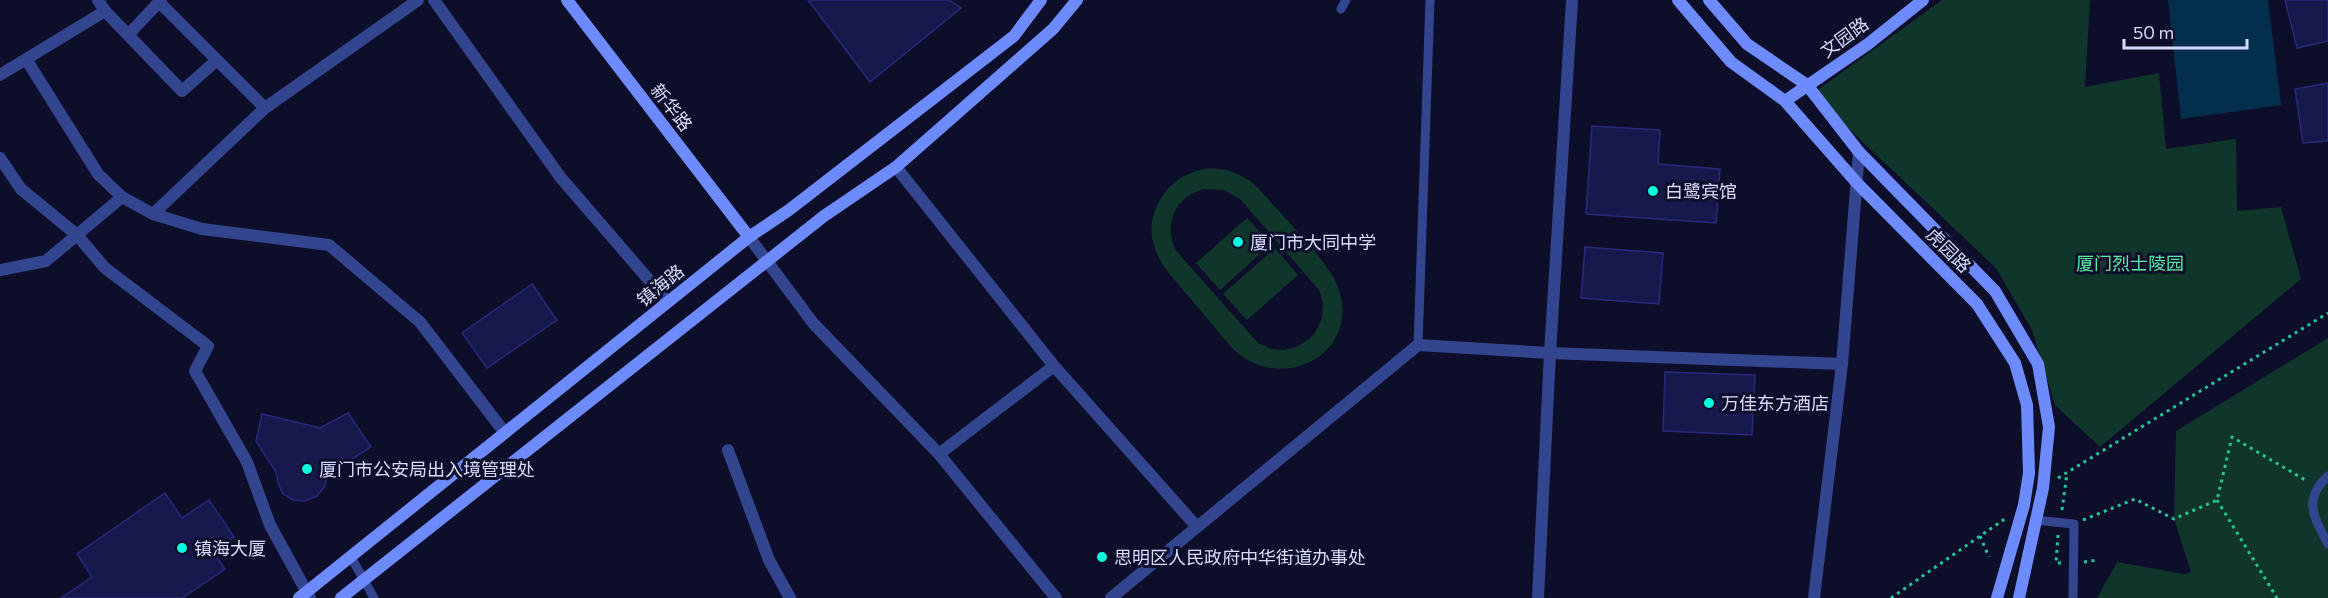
<svg xmlns="http://www.w3.org/2000/svg" width="2328" height="598" font-family="Commissioner,'Noto Sans SC',sans-serif">
<style>
.green{fill:#10352b;fill-rule:evenodd}
.water{fill:#042f4c}
.building{fill:#17194d;stroke:#272a7c;stroke-width:1.5}
.lines{fill:none;stroke-linecap:round;stroke-linejoin:round}
.path{stroke:#22c797;stroke-width:3;stroke-dasharray:3 4.5;stroke-linecap:butt}
.lane{stroke:#33458e;stroke-width:9}
.street{stroke:#33458e;stroke-width:12}
.secondary{stroke:#6d8bff;stroke-width:12}
.poi-dot{fill:#02ffde;stroke:#0d0f2a;stroke-width:2}
.labels{text-anchor:middle;dominant-baseline:central;stroke-width:6;stroke-linejoin:round;paint-order:stroke}
.street-label{font-size:18px;fill:#d6dbff;stroke:#0d0f2a}
.poi-label{font-size:18px;fill:#d6dbff;stroke:#0d0f2a;text-anchor:start}
.park-label{font-size:18px;fill:#54eda3;stroke:#0d0f2a}
</style>
<rect width="100%" height="100%" fill="#0d0f2a"/>
<path class="green" d="M1942 0H2090L2085 87 2159 73 2166 149 2236 139 2237 211 2281 207 2301 279 2100 447 2055 405 2032 330 1996 268 1812 94Z
M1204 169C1224 167 1241 173 1256 186 1276 209 1331 263 1339 290 1360 356 1279 395 1232 348 1218 331 1204 315 1190 298 1165 269 1137 241 1160 200 1169 183 1185 173 1204 169ZM1204 189 1224 190 1240 199 1319 290 1323 303 1322 318 1315 333 1308 340 1296 347 1284 350 1271 349 1258 343 1177 252C1162 226 1175 196 1204 189Z
M1247 218 1271 244 1220 290 1196 263Z
M1275 248 1298 275 1247 320 1223 294Z
M2328 338V598H2097L2117 562 2184 574 2191 572 2174 519 2176 431Z"/>
<path class="water" d="M2168 0H2268L2281 105 2181 119Z"/>
<path class="building" d="M808 0H949L961 8 870 82Z
M2285 0H2328V41L2297 48Z
M2328 83V141L2303 143 2295 89Z
M1592 126 1660 130 1658 164 1720 169 1716 223 1586 214Z
M1585 247 1663 253 1659 304 1581 298Z
M532 284 557 320 487 368 462 333Z
M1665 372 1755 375 1752 435 1663 431Z
M348 413 371 447 327 475 325 486 317 496 305 501 293 500 283 494 278 483 276 472 256 441 262 414 320 428Z
M165 493 182 518 209 500 234 537 213 552 225 569 182 598H61L92 577 77 554Z"/>
<g class="lines">
<path class="path" d="M2058 478 2328 313
M2217 500 2277 598
M2062 510 2067 473
M2083 520 2135 499 2174 519 2217 500 2232 437 2307 481
M2058 535 2056 563H2063
M1980 536 1989 557
M2084 562 2097 560
M1891 598 2006 518"/>
<path class="lane" d="M1341 9 1346 0
M1418 345 1430 0
M2328 476C2302 500 2314 517 2328 544
M2034 520 2074 524 2073 598
M351 557 374 598"/>
<path class="street" d="M98 0 105 11 182 91 217 60
M434 0 561 178 668 302
M1572 0 1550 353 1842 364 1859 152
M160 3 265 108
M128 35 161 0
M26 59 98 174 122 197 153 214 202 229 329 245 420 322 505 433
M0 75 105 11
M0 158 21 189 77 235 105 268 208 346 195 371 247 462 270 525 310 598
M153 214 265 108 418 0
M749 237 813 323 939 454 1054 366 896 167
M0 270 46 261 122 197
M1054 366 1197 527
M728 450 769 560 790 598
M939 454 1056 598
M1111 598 1418 345 1550 353 1538 598
M1814 598 1842 364"/>
<path class="secondary" d="M567 0 749 237
M1678 0 1731 62 1785 101 1857 183 1977 304 2015 363 2027 405 2029 473 2024 505 1997 598
M1709 0 1747 44 1807 85 1859 152 1995 291 2038 364 2049 427 2043 488 2019 598
M1785 101 1868 44 1923 0
M299 598 749 237 789 210 1014 36 1041 0
M341 598 824 216 896 167 1053 29 1077 0"/>
</g>
<g class="poi-dot">
<circle cx="1653" cy="191" r="6"/>
<circle cx="1238" cy="242" r="6"/>
<circle cx="1709" cy="403" r="6"/>
<circle cx="307" cy="469" r="6"/>
<circle cx="182" cy="548" r="6"/>
<circle cx="1102" cy="557" r="6"/>
</g>
<g class="labels">
<g class="street-label">
<text transform="translate(1844 37) rotate(-36)">文园路</text>
<text transform="translate(672 107) rotate(52)">新华路</text>
<text transform="translate(1949 250) rotate(45)">虎园路</text>
<text transform="translate(660 285) rotate(-39)">镇海路</text>
</g>
<g class="poi-label">
<text x="1665" y="191">白鹭宾馆</text>
<text x="1250" y="242">厦门市大同中学</text>
<text x="1721" y="403">万佳东方酒店</text>
<text x="319" y="469">厦门市公安局出入境管理处</text>
<text x="194" y="548">镇海大厦</text>
<text x="1114" y="557">思明区人民政府中华街道办事处</text>
</g>
<g class="park-label">
<text x="2130" y="263">厦门烈士陵园</text>
</g>
</g>
<path d="M2124 39v9h123v-9" fill="none" stroke="#d6dbff" stroke-width="3"/>
<text x="2133" y="39" font-size="18" fill="#d6dbff" stroke="#0d0f2a" stroke-width="4.5" paint-order="stroke">50 m</text>
</svg>
